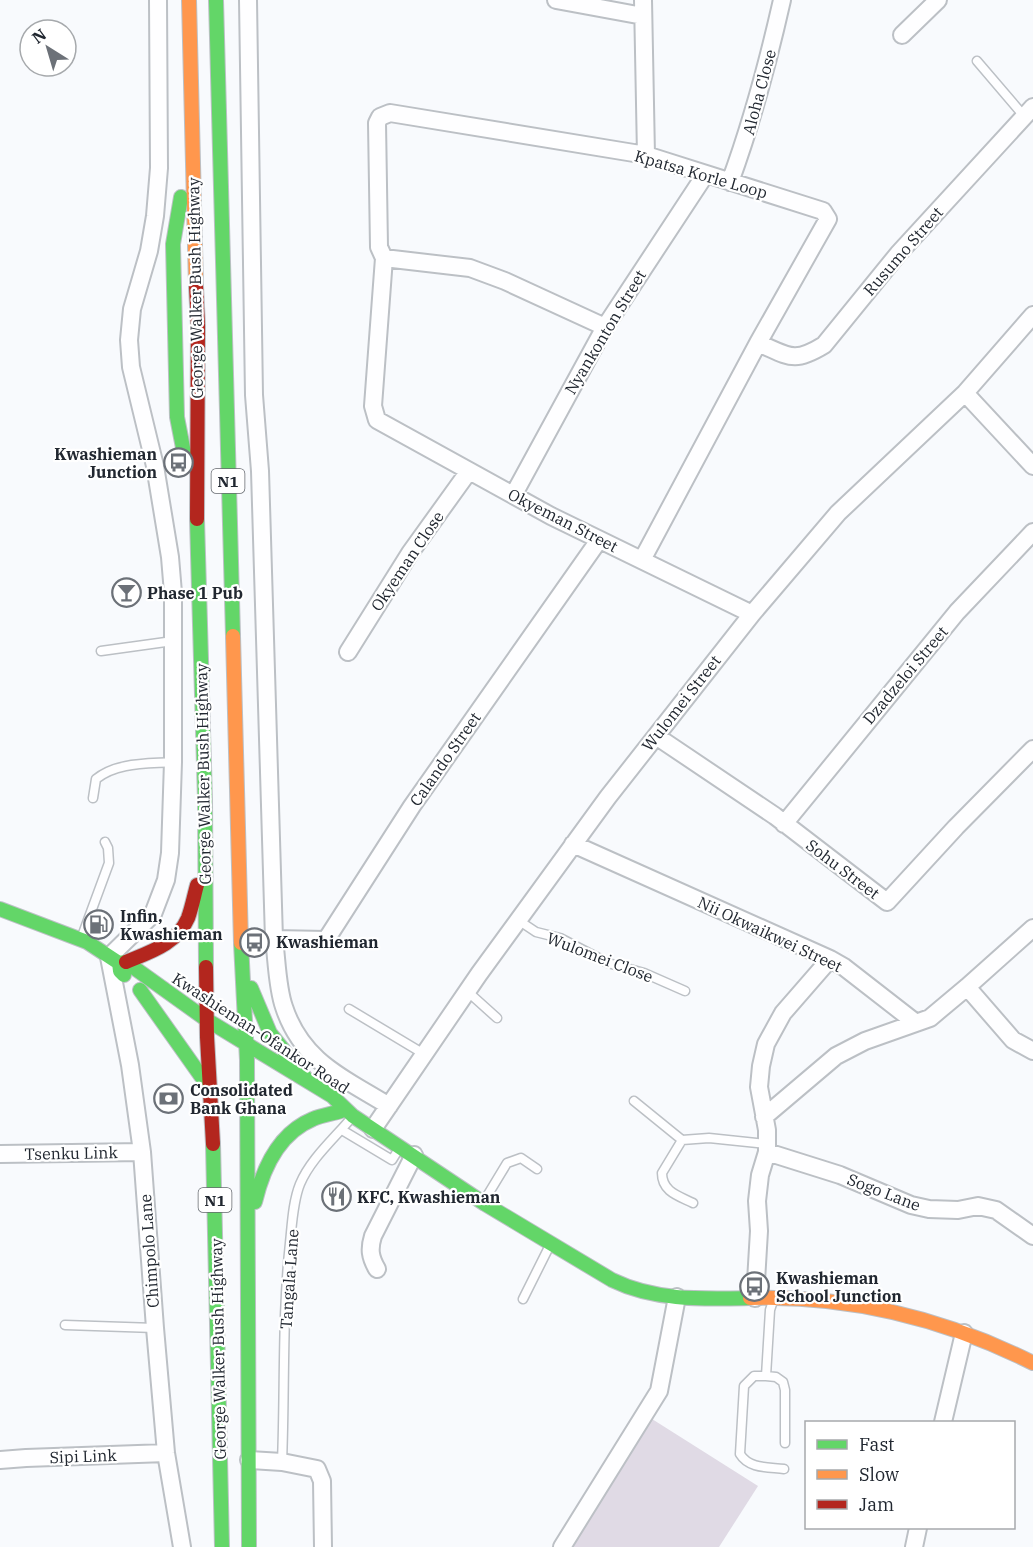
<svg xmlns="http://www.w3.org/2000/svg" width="1033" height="1547" font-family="'IBM Plex Serif',serif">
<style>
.green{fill:#e0dae5}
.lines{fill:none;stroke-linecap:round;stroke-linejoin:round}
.lane-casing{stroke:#bcc0c5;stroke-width:11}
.street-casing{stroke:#bcc0c5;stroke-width:20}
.fast-casing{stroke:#bcc0c5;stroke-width:16}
.slow-casing{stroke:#bcc0c5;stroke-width:16}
.jam-casing{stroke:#bcc0c5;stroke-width:16}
.lane{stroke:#fefeff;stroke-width:8}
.street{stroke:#fefeff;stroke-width:16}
.fast{stroke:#63d668;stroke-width:14}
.slow{stroke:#ff974d;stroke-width:14}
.jam{stroke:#b3261e;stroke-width:14}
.labels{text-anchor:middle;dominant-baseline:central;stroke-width:4.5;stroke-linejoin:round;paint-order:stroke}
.shield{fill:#fff;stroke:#64686e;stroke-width:1.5}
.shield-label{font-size:15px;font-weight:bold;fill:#212730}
.street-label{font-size:16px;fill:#212730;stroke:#fff}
.poi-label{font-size:16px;font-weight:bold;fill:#212730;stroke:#fff;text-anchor:start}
</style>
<rect width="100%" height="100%" fill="#f8fafd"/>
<path class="green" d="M652 1419 758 1486 719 1547H571Z"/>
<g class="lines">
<defs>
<path id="lane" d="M977 61 1024 116
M101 651 173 641
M93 798 96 779C117 762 147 764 173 762
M518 920 536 932 560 938 608 963 644 973 685 991
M81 939 109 863 108 848 105 842
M467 991 497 1018
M349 1009 424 1054
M634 1101 682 1140
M342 1130 392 1160 400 1147
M682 1140 662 1173C662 1192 679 1196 693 1203
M682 1140 709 1138 767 1144
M484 1201 507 1163 521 1158 537 1169
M774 1298 770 1310 766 1376 776 1377 783 1382 785 1390V1443
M523 1299 550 1245
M65 1325 155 1328
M766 1376H754L744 1386 740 1454C749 1469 769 1467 784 1469
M282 1462C285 1389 282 1315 290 1243 292 1224 293 1201 300 1184 311 1158 335 1138 353 1116"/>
<path id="street" d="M158 0 159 168 155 216 149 251 132 309 129 340 131 367 155 466 170 557 173 593V762L170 853 166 880 153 914 109 957 130 1065 142 1152 155 1328 166 1453 182 1547
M248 0 254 395 260 471 274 939C277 961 277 987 284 1007 302 1062 344 1078 389 1106
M556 0 643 16
M643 0 646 155
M902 35 938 0
M730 182C752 122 768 62 782 0
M384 258 470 268 505 281 605 327
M758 343C789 356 793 364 824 345L898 254 1033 107
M965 393 1033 466
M514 494 605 327 705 175
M642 560 758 343 828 219 823 211 646 155 390 113 380 117 377 123 379 247 384 258 373 406 377 420 551 516 752 614
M348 652 410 553 469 471
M656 736 775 816 887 902 956 827 1033 749
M784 824 957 612 1033 532
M573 844 830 959 844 967 916 1023
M274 939 326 940 412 806 599 540
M967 987 1013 1040 1033 1051
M764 1117 836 1056 865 1041 930 1018 967 987 1033 928
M373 1129 479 974 608 797 752 614 838 513 965 393 1033 315
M767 1152 840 1175 911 1205 929 1209 958 1210 978 1206 996 1210 1033 1236
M0 1154 142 1152
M377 1269C370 1257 369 1249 373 1236L414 1155
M755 1298 759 1231 757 1201 760 1175 767 1152V1130L759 1087 761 1066 766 1044 783 1013 830 959
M943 1422 964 1333
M0 1460 26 1458 166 1453
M249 1460 282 1462 317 1469 322 1481 323 1547
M562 1547 659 1391 677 1297
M914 1547 918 1528"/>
<path id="fast" d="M216 0 233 636
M181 197 173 244 177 417 185 458
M197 519 205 800 206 967
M0 909 87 942 119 963 120 971 124 975
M241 943 247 1060 249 1547
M119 963 126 962 207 1020 332 1096 353 1116 485 1204 612 1280C655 1301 702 1299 750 1298
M251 988 270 1033 309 1082
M140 990 208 1086
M213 1144 222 1547
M255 1202C263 1168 279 1133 313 1119 322 1115 332 1114 341 1111"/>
<path id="slow" d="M189 0 196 286
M233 636 241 943
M750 1298C849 1295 945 1319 1033 1363"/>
<path id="jam" d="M196 286 198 326 197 519
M126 962C150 952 177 944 188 918 192 907 194 896 197 885
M206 967 207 1037 213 1144"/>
</defs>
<use href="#lane" class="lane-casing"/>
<use href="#street" class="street-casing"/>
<use href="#fast" class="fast-casing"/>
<use href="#slow" class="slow-casing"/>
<use href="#jam" class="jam-casing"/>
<use href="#lane" class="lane"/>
<use href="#street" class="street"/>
<use href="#fast" class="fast"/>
<use href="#slow" class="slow"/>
<use href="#jam" class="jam"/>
</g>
<defs>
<symbol id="bus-ring" viewBox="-11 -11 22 22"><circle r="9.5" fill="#fff" stroke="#6c7178" stroke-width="1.5"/><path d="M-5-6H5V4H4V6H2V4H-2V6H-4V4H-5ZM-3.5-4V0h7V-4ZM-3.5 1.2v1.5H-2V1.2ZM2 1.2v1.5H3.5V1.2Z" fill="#6c7178"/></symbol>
<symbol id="bar-ring" viewBox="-11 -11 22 22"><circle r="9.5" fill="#fff" stroke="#6c7178" stroke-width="1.5"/><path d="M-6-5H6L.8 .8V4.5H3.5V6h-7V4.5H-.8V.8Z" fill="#6c7178"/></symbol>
<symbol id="fuel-ring" viewBox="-11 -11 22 22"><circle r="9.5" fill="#fff" stroke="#6c7178" stroke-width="1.5"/><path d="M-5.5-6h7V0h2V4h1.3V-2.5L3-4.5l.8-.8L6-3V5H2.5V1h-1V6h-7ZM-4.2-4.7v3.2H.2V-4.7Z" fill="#6c7178"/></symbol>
<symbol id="bank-ring" viewBox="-11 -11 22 22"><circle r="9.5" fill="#fff" stroke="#6c7178" stroke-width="1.5"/><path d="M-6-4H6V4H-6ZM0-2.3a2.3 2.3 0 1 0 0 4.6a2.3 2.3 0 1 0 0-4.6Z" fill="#6c7178"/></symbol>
<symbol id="restaurant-ring" viewBox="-11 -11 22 22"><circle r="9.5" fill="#fff" stroke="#6c7178" stroke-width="1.5"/><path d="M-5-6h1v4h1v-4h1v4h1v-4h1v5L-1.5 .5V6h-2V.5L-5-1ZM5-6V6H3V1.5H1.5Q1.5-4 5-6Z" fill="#6c7178"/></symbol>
</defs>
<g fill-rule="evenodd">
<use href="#bus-ring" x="162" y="446" width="33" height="33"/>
<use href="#bar-ring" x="110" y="576" width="33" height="33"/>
<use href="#fuel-ring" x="82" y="908" width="33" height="33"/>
<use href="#bus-ring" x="238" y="926" width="33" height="33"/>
<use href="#bank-ring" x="152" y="1082" width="33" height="33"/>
<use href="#restaurant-ring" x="320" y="1180" width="33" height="33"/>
<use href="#bus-ring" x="738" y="1270" width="33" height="33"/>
</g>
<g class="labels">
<g class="shield">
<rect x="211.5" y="469" width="33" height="24" rx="4.5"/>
<rect x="198.5" y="1188" width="33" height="24" rx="4.5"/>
</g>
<g class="shield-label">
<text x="228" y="481">N1</text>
<text x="215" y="1200">N1</text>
</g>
<g class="street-label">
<text transform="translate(759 92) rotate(-75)">Aloha Close</text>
<text transform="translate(701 174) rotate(16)">Kpatsa Korle Loop</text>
<text transform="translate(903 251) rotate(-49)">Rusumo Street</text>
<text transform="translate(195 288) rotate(-91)">George Walker Bush Highway</text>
<text transform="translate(605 332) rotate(-59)">Nyankonton Street</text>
<text transform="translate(563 520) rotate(27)">Okyeman Street</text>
<text transform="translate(407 561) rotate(-56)">Okyeman Close</text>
<text transform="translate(905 675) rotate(-50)">Dzadzeloi Street</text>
<text transform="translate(681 703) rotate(-52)">Wulomei Street</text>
<text transform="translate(445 759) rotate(-55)">Calando Street</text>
<text transform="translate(203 774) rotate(-91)">George Walker Bush Highway</text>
<text transform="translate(843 869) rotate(37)">Sohu Street</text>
<text transform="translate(770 934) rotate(25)">Nii Okwaikwei Street</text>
<text transform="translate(600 957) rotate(21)">Wulomei Close</text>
<text transform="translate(261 1033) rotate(33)">Kwashieman-Ofankor Road</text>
<text transform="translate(71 1153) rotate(-1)">Tsenku Link</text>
<text transform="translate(884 1192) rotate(21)">Sogo Lane</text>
<text transform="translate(149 1251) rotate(-94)">Chimpolo Lane</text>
<text transform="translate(289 1279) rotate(-86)">Tangala Lane</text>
<text transform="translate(218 1349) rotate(-91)">George Walker Bush Highway</text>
<text transform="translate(83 1456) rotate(-2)">Sipi Link</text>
</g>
<g class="poi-label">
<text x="157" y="454" text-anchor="end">Kwashieman<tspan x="157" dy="18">Junction</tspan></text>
<text x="147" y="593">Phase 1 Pub</text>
<text x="120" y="916">Infin,<tspan x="120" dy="18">Kwashieman</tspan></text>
<text x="276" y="942">Kwashieman</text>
<text x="190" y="1090">Consolidated<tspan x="190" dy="18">Bank Ghana</tspan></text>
<text x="357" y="1197">KFC, Kwashieman</text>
<text x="776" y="1278">Kwashieman<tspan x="776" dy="18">School Junction</tspan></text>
</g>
</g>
<rect x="805" y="1421" width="210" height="108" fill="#ffffff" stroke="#a6a9ac" stroke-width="1.5"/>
<rect x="817" y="1440" width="30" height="9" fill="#63d668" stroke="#a6a9ac" stroke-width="1.5"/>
<text x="859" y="1451" font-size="18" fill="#212730">Fast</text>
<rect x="817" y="1470" width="30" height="9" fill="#ff974d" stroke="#a6a9ac" stroke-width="1.5"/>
<text x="859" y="1481" font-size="18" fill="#212730">Slow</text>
<rect x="817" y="1500" width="30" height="9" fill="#b3261e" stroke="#a6a9ac" stroke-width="1.5"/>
<text x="859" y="1511" font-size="18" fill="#212730">Jam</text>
<g transform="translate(48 48) rotate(323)"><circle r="28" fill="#ffffff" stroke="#a6a9ac" stroke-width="1.5"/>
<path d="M0-4.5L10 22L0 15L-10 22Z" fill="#6c7178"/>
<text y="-9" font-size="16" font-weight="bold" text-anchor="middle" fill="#212730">N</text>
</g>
</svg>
